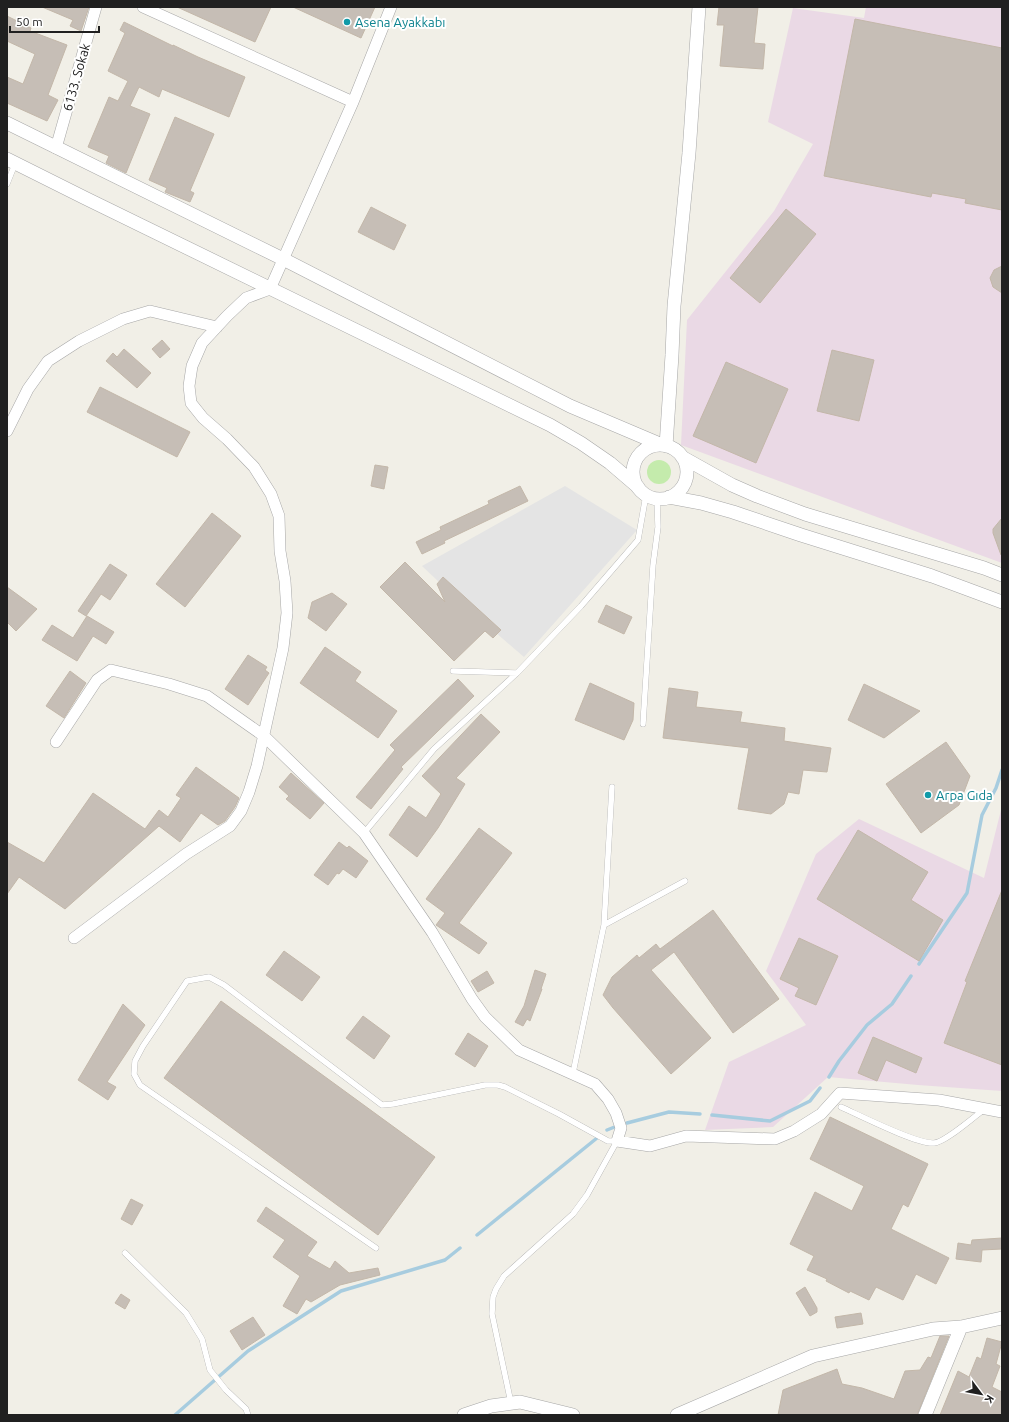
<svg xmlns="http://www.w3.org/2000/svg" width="1009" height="1422" font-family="Ubuntu,sans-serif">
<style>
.industrial{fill:#ead9e5}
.grass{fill:#c4ebac}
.parking{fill:#e4e4e4}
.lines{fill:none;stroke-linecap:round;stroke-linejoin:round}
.stream{stroke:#a7ccdf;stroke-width:3.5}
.building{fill:#c6beb6;stroke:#c3b7a9}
.service-casing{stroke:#a7a7a7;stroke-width:6}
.minor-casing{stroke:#a7a7a7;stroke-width:12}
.tertiary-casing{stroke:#a7a7a7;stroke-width:14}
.service{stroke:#fff;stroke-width:5.5}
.minor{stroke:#fff;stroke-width:11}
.tertiary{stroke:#fff;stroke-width:13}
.culture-dot{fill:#0f9aa8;stroke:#fff;stroke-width:1.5}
.labels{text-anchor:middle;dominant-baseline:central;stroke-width:4;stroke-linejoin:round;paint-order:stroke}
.culture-label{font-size:13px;fill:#0d838f;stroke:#fff;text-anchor:start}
.street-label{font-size:13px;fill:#202020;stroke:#fff}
</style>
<rect width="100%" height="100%" fill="#f1efe7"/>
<path class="industrial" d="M866 7H1002V563L681 445 687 320 774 211 813 144 768 122 793 8 864 18Z
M1002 806V1091L918 1085 828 1077 773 1127 705 1130 729 1062 806 1025 766 971 816 854 859 819 984 878Z"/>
<path class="grass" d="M647 472a12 12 0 1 1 24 0a12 12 0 1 1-24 0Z"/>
<path class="parking" d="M565 486 637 530 524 657 459 601 422 566Z"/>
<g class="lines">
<path class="stream" d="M919 964 967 893 982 815 996 788 1002 770
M829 1077 839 1061 867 1025 892 1004 911 976
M712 1115 770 1121 810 1101 820 1088
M627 1123 669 1112 700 1114
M607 1130 617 1126
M477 1235 597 1138
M175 1415 248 1351 341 1291 445 1260 460 1248"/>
</g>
<path class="building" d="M42 7H89L81 31 70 26 73 20Z
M177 7H271L255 42Z
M293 7H375L361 38Z
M719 7H758L754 43 765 44 763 69 720 66 724 25H717Z
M7 16 31 28 30 31 67 45 48 95 58 100 47 121 7 103V77L23 84 35 54 7 41Z
M855 19 1002 48V210L965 203 966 199 932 193 931 197 824 176Z
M124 22 173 46V45L198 57 245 77 229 117 162 89 159 97 139 87 130 106 150 114 126 173 106 163 109 156 88 147 109 97 118 101 128 81 108 71 125 33 120 30Z
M175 117 214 134 190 191 194 193 190 202 165 192 167 188 149 180Z
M371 207 406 225 394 250 358 232Z
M786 209 816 234 760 303 730 278Z
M1002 266V293L993 287 990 278 994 270Z
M162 340 170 349 160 358 152 349Z
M124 349 151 373 137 388 106 361 113 353 117 357Z
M832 350 874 360 859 421 817 411Z
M726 362 788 389 756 463 693 436Z
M100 387 190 432 177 457 87 412Z
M375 465 388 467 384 489 371 486Z
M520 486 528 501 444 541 445 543 422 554 416 542 441 530 440 527 489 504 488 501Z
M212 513 241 536 185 607 156 584Z
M1002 518V555H1001L993 533V529Z
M405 562 445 602 437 584 443 577 501 630 493 638 485 631 454 661 380 587Z
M110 564 127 575 110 600 101 594 86 616 78 611Z
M7 587 37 609 16 631 7 622Z
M332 593 347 604 326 631 308 618 312 602Z
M606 605 632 617 624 634 598 622Z
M87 616 114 632 106 644 93 636 77 661 42 640 52 625 73 638Z
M325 647 361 672 355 681 397 711 378 738 300 683Z
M248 655 267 667 265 670 269 673 248 705 225 689Z
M70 671 86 683 64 718 46 706Z
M458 679 474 696 401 767 403 769 371 809 356 797 395 750 390 745Z
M590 683 634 703 633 720 624 740 575 720Z
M864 684 887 695 920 711 884 738 848 720Z
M669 688 698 692 696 707 742 712 740 722 785 728 784 741 831 748 827 772 803 770 799 794 788 792 784 804 771 814 738 809 749 748 663 738Z
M481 714 500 732 456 778 465 784 438 828 417 857 389 835 409 806 426 818 441 794 422 776Z
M946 742 970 776 959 805 921 833 886 784Z
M196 767 239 798 235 807 225 821 218 825 201 813 180 842 159 826 65 909 19 877 7 894V842L44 863 93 793 145 829 159 810 168 817 181 798 176 795Z
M291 773 324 803 310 819 286 799 289 796 279 787Z
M479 828 512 853 459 923 487 943 479 954 436 925 445 913 426 899Z
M858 830 928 872 911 900 943 920 919 961 817 899Z
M339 842 347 848 349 846 368 861 356 878 343 869 339 874 337 873 328 885 314 875Z
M1002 890V1065L944 1043 967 982 965 981Z
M713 910 779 999 733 1033 674 952 651 970 711 1038 671 1074 613 1008 603 995 612 977 637 955 639 958 656 944 660 949Z
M799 938 838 956 816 1005 795 996 799 988 780 979Z
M284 951 320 977 302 1001 266 975Z
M535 970 546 974 541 989H542L530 1021 527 1019 523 1026 515 1022 524 1006Z
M487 971 494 983 478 992 471 981Z
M221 1001 435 1157 378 1235 164 1078Z
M123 1004 145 1025 107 1082 116 1087 108 1100 78 1080Z
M363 1016 390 1036 374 1059 346 1038Z
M468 1033 488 1046 475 1067 455 1054Z
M873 1037 922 1058 916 1073 886 1060 877 1081 858 1073Z
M830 1117 928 1164 908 1207 903 1204 891 1229 949 1258 936 1284 916 1274 903 1300 876 1287 869 1300 850 1291 849 1293 826 1281 827 1279 807 1270 814 1256 790 1244 815 1192 852 1211 864 1186 810 1159Z
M131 1199 143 1205 132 1225 121 1219Z
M266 1207 317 1242 307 1256 330 1269 335 1261 349 1273 378 1268 380 1275 340 1285 311 1302 306 1299 297 1314 283 1306 300 1276 273 1257 285 1240 257 1221Z
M1002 1238V1249L982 1250 981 1262 956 1259 958 1243 971 1245 972 1240Z
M805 1287 817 1308V1312L810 1316 796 1293Z
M121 1294 130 1300 125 1309 115 1303Z
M861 1313 863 1324 837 1328 835 1317Z
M253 1317 265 1335 242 1350 230 1331Z
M940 1336H949L917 1415H778L783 1390 837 1369 842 1384 862 1388 894 1399 905 1371 920 1370 928 1357 931 1358Z
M987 1338 1002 1342 996 1364 1000 1366 992 1387 1002 1392V1415H940L958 1371 969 1377 977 1357 981 1359Z"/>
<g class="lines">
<defs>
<path id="service" d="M7 184 15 164
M453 671 517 673 581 606 638 540 646 495
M643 724 653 565 658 527 657 499
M364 833 434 749 517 673
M604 925 612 787
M573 1073 604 925 685 881
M841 1107C859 1115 918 1145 934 1143 946 1142 973 1117 985 1109
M376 1248 140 1085 134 1074 135 1061 143 1046 187 981 209 977 224 985 382 1105 393 1104 485 1085H498L505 1087 559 1114 608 1141H617L587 1195 573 1214 504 1276 496 1289 493 1297 492 1314 511 1403
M125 1253 186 1313 202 1339 210 1370 226 1390 246 1409 248 1415"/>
<path id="minor" d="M143 7 353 102
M56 148 96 7
M7 431 28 389 48 361 79 341 123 319 150 311 217 327
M56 742 97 680 111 670 169 684 207 696 264 736 364 833 432 932 472 999 485 1017 519 1050 595 1084 608 1099 616 1113 621 1128 617 1141 650 1146 686 1136 775 1139 794 1131 821 1114 840 1093 939 1100 1002 1112
M74 938 186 854 230 826 241 811 249 792 257 766 283 648 287 613 285 581 280 551 279 516 271 494 254 467 227 439 203 418 191 403 189 386 192 366 202 343 227 316 246 298 270 289 353 102 391 7"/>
<path id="tertiary" d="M7 123 283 259 570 406 662 445
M7 159 85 198 550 425 581 443 610 463 638 487
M633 472a27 27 0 1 1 54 0a27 27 0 1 1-54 0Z
M666 446 672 355 674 306 689 153 699 7
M682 457 732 485 757 496 805 514 984 568 1002 575
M669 497 701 503 733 512 801 535 932 576 1002 602
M464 1415 491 1406 520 1402 573 1415
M677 1415 813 1356 933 1329 961 1327 1002 1318
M925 1415 961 1327"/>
</defs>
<use href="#service" class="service-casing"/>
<use href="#minor" class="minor-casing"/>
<use href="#tertiary" class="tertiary-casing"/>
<use href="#service" class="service"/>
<use href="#minor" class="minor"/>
<use href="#tertiary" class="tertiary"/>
</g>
<g class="culture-dot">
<circle cx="347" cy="22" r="4"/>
<circle cx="928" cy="795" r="4"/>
</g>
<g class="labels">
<g class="culture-label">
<text x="355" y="22">Asena Ayakkabı</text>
<text x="936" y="795">Arpa Gıda</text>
</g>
<g class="street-label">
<text transform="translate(76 77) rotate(-74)">6133. Sokak</text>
</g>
</g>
<rect width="1009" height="1422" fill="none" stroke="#202020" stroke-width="16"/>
<g transform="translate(981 1394) rotate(122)" stroke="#ffffff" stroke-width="3" paint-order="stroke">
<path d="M0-3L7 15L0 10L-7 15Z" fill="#202020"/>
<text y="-6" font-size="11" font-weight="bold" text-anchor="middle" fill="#202020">K</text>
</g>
<path d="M10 26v6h89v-6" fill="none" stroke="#202020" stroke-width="2"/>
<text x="16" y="26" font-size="12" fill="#202020" stroke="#ffffff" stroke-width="3" paint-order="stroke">50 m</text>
</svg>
